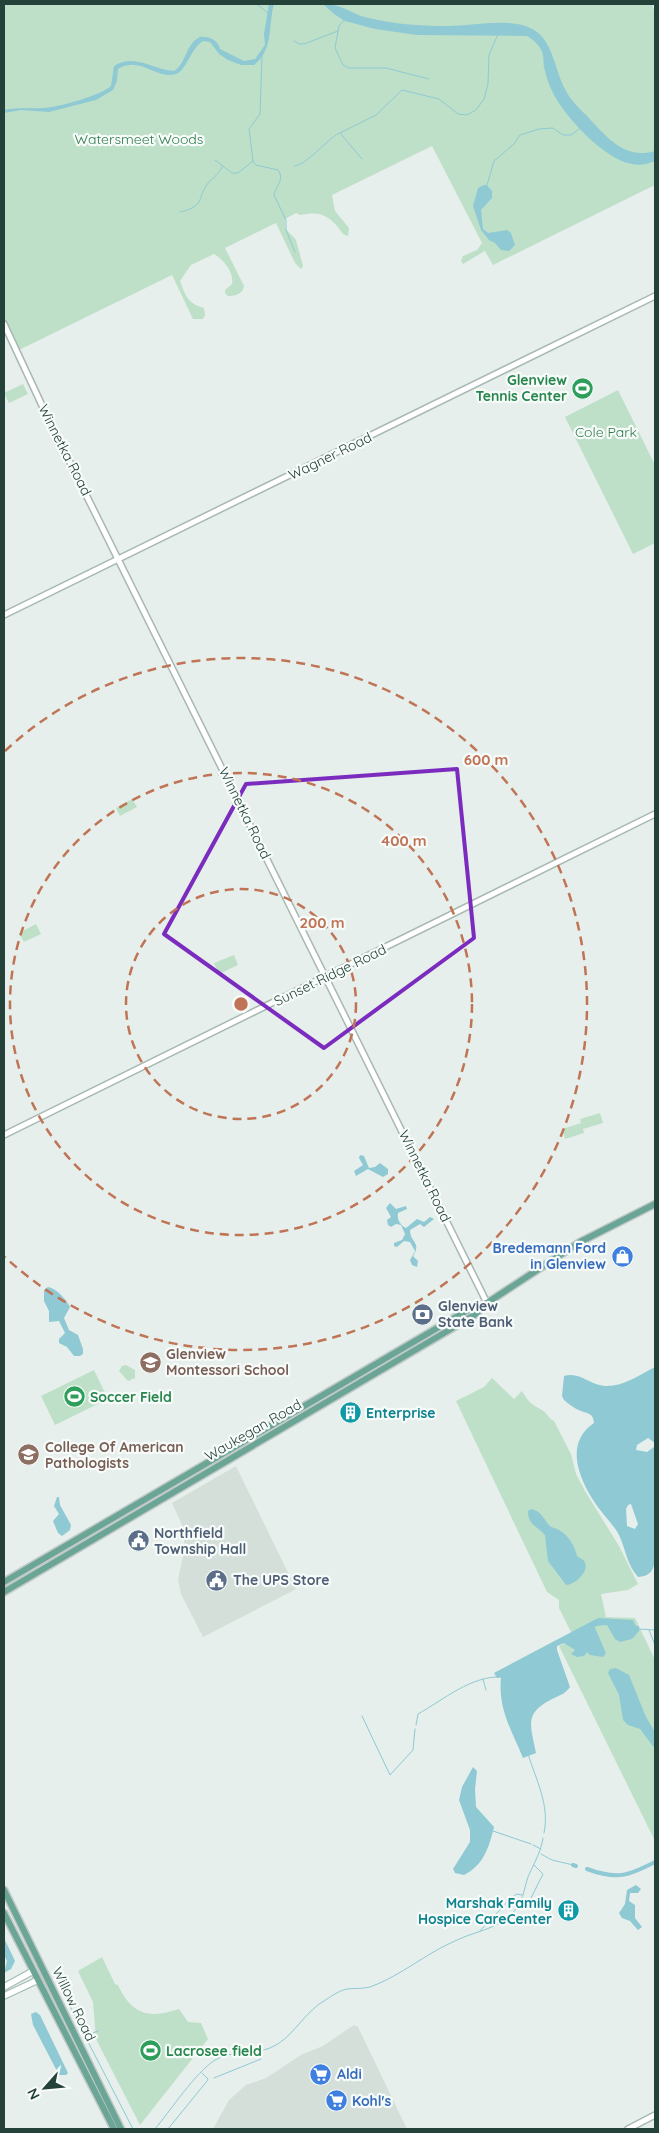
<svg xmlns="http://www.w3.org/2000/svg" width="659" height="2133" font-family="Quicksand,sans-serif">
<style>
.built{fill:#d4dfda}
.green{fill:#bfe0c8}
.water{fill:#8ec9d4;fill-rule:evenodd}
.lines{fill:none;stroke-linecap:round;stroke-linejoin:round}
.stream{stroke:#8ec9d4;stroke-width:1}
.canal{stroke:#8ec9d4;stroke-width:4}
.tertiary-casing{stroke:#a8b8b2;stroke-width:8}
.secondary-casing{stroke:#a4bbb3;stroke-width:8}
.primary-casing{stroke:#c2cac8;stroke-width:9}
.tertiary{stroke:#fff;stroke-width:5}
.secondary{stroke:#fff;stroke-width:5.5}
.primary{stroke:#6aa596;stroke-width:6}
.marked{fill:none;stroke:#7b2cbf;stroke-width:4;stroke-linejoin:round}
.ring{fill:none;stroke:#c07456;stroke-width:2.5;stroke-dasharray:9 6}
.labels{text-anchor:middle;dominant-baseline:central;stroke-width:4.5;stroke-linejoin:round;paint-order:stroke}
.park-label{font-size:14px;fill:#2d7a4b;stroke:#f7fbf9}
.leisure-label{font-size:14px;font-weight:bold;fill:#27864d;stroke:#f7fbf9;text-anchor:start}
.street-label{font-size:14px;fill:#24423a;stroke:#f7fbf9}
.shop-label{font-size:14px;font-weight:bold;fill:#366cbe;stroke:#f7fbf9;text-anchor:start}
.service-label{font-size:14px;font-weight:bold;fill:#4e5e75;stroke:#f7fbf9;text-anchor:start}
.education-label{font-size:14px;font-weight:bold;fill:#785e54;stroke:#f7fbf9;text-anchor:start}
.culture-label{font-size:14px;font-weight:bold;fill:#0d838f;stroke:#f7fbf9;text-anchor:start}
.centre{fill:#c07456;stroke:#f7fbf9;stroke-width:2.5}
.ring-label{font-size:15px;text-anchor:middle;font-weight:bold;fill:#c07456;stroke:#f7fbf9;stroke-width:4.5;stroke-linejoin:round;paint-order:stroke}
</style>
<rect width="100%" height="100%" fill="#e6efeb"/>
<path class="built" d="M236 1466 296 1589 203 1637 181 1594 178 1579 185 1548 182 1525 172 1503Z
M354 2025 358 2027 407 2129H213L229 2100 246 2085 266 2078 301 2055 323 2046Z"/>
<path class="green" d="M7 4H652L655 13V185L493 265 485 251 463 264 461 261 463 256 477 250 482 243 432 146 332 195 335 211 349 228 348 236C342 235 341 230 337 226 325 212 315 212 300 215L296 213 285 219V228L296 240 303 266 301 269 295 263 276 223 225 248 244 286C243 294 235 296 228 296L225 293V290L232 284C234 272 224 260 214 254L191 265 180 281C186 296 187 303 204 308L205 315 203 319H193L172 275 19 350 4 318V7Z
M23 384 28 394 9 403 4 393Z
M618 390 655 465V543L633 554 565 417Z
M132 799 137 807 120 816 116 808Z
M36 924 41 934 24 942 19 933Z
M234 955 238 965 219 974 214 963Z
M600 1113 603 1123 583 1129 584 1133 565 1139 562 1129 581 1123 580 1119Z
M126 1365 135 1370V1378L128 1381 119 1371 122 1366Z
M94 1370 108 1399 55 1425 41 1396Z
M492 1378 514 1399 522 1391C530 1404 530 1403 542 1410 547 1413 548 1418 554 1421L571 1454 576 1474 585 1491 619 1546 638 1584 628 1590 601 1594 606 1617 635 1618 655 1660V1841L559 1646 574 1638 559 1608V1600L547 1592 456 1401 484 1387Z
M102 1957 115 1984 118 1985C132 2015 149 2019 179 2009L188 2022 201 2023 208 2039 140 2125 96 2039 93 2002 78 1971Z"/>
<path class="water" d="M269 4H274C268 25 274 50 254 65H241L228 60 219 54 210 42 203 41C190 49 187 70 176 74 156 80 140 55 118 69L117 81 113 90 96 100 49 112 21 110 4 113V110C18 107 30 109 43 108 60 107 99 96 111 86L114 66C136 53 153 70 174 71 187 63 185 44 200 37 209 36 218 40 220 49L244 61 255 59 265 45 264 34Z
M323 4C344 4 350 14 369 18 393 24 420 26 444 26 471 27 511 16 534 30 553 41 555 71 565 89 570 100 580 109 589 118 607 138 626 160 655 151V161C648 164 640 166 632 164 605 160 565 117 553 93 549 85 546 76 544 67 543 63 544 60 543 56 542 47 534 40 527 36L417 35 375 29 345 21 334 14Z
M484 185H487L492 191V198L481 210 483 229 488 233 507 230 511 233 515 245 509 251 501 250 495 243 489 240 481 230 473 206 478 188Z
M360 1155 364 1156 369 1168 375 1167 380 1163 388 1169V1174L383 1177 368 1169 356 1176 354 1171 363 1165 359 1158Z
M390 1203 396 1209 406 1206 407 1209 398 1213C397 1220 400 1225 406 1228L417 1219 424 1222 430 1217 434 1219 424 1227 420 1224 410 1230C410 1243 422 1242 413 1256L418 1261 417 1267 412 1265 410 1260 415 1251 410 1242 404 1241 397 1247 394 1246V1243L402 1240 405 1234 401 1225 396 1224 391 1227 388 1225 387 1220 391 1217 386 1208Z
M48 1287C57 1289 66 1299 70 1307L64 1318 69 1330 78 1335 83 1349V1354L80 1356H74L67 1347 59 1343V1339L65 1333 59 1321 49 1322V1311L44 1301V1290Z
M655 1367V1561C653 1572 649 1576 638 1577 627 1565 626 1550 619 1535 615 1527 607 1519 601 1511 582 1486 561 1445 594 1423 593 1413 589 1414 581 1411 575 1409 569 1404 564 1400L562 1396 564 1376C579 1371 590 1385 605 1386 623 1387 639 1375 655 1367ZM648 1438 655 1443 654 1447 647 1452 636 1450 637 1445ZM631 1504 638 1524 635 1529 627 1526 626 1509 628 1505Z
M57 1497H59L60 1505 71 1525 70 1530 62 1536 58 1533 53 1521 59 1514 54 1506Z
M531 1509C541 1511 543 1518 549 1525 551 1528 556 1528 559 1530 568 1535 575 1546 577 1556 579 1558 583 1559 584 1561 591 1570 575 1585 566 1585L548 1561 545 1535C537 1526 528 1525 528 1511Z
M598 1618 633 1620 636 1626H639V1631L632 1639 620 1642 615 1639 607 1625 596 1626 595 1628 606 1653 603 1657 590 1655 587 1652 584 1656 577 1657 571 1654 575 1650 564 1643 557 1646V1650L570 1687C566 1693 561 1695 554 1698 524 1713 530 1723 536 1753L523 1758C511 1729 498 1709 501 1677L497 1678 494 1673Z
M616 1668 629 1675 646 1717 655 1732V1749L640 1729 628 1725 623 1720 619 1695 608 1673 610 1669Z
M473 1767 477 1771 475 1789 476 1807 494 1827C489 1847 484 1865 464 1875L455 1873 453 1869 470 1842V1830L459 1800 462 1787Z
M636 1885 641 1889 638 1893H630L629 1901 635 1905V1918L642 1927 638 1930 630 1921 622 1918 619 1913 625 1904 627 1890Z
M4 1938 15 1961 11 1969 4 1973 7 1961 4 1955Z
M36 2012 40 2015 68 2073 66 2075H59L33 2025 31 2014Z"/>
<g class="lines">
<path class="stream" d="M257 4 268 13
M344 20 339 26 335 48 343 65 349 68H386L429 79
M294 41 299 44H304L338 31
M262 56 260 114 249 129 253 161 256 165 278 170C285 180 276 185 274 195L286 220V230L295 252
M362 159 340 133 376 115 402 90 439 99 458 114 467 115 476 110 484 99 488 84 489 55 498 34
M215 160 232 173H238L253 161
M294 166C307 165 325 141 339 133
M487 185 494 161 514 144 520 135 539 129 553 128 563 135H571L582 127
M180 212C207 206 196 197 209 182 214 177 219 174 222 167
M638 1629 655 1630
M649 1630 655 1645
M483 1679 486 1690
M362 1716 390 1775 413 1750 415 1729
M416 1725 418 1714C443 1700 472 1675 502 1677
M528 1754C536 1780 550 1805 544 1833
M493 1831 531 1844
M533 1845 541 1849
M541 1854 552 1860 573 1865
M529 1902 543 1874 534 1865
M479 1932 512 1897 517 1894 522 1895
M62 1989 84 2035
M98 2031 85 2036 133 2129
M214 2078 261 2059 260 2051
M155 2129C171 2110 195 2073 215 2060 231 2050 253 2055 270 2048 293 2039 303 2012 327 1999 333 1995 341 1990 347 1989 355 1988 362 1989 370 1987 392 1979 410 1966 430 1954 440 1948 452 1942 464 1937 485 1929 509 1925 520 1902 524 1895 525 1885 528 1877 534 1863 541 1852 543 1838
M168 2129 207 2081 208 2079 202 2073"/>
<path class="canal" d="M573 1865 576 1866
M587 1869C617 1880 628 1876 655 1862"/>
<defs>
<path id="tertiary" d="M4 324 46 414 487 1303
M4 615 655 296
M4 1135 655 814
M628 2129 655 2115"/>
<path id="secondary" d="M4 1987 33 1971
M4 1996 38 1980"/>
<path id="primary" d="M4 1582 473 1307 486 1303
M4 1592 444 1333 476 1314 487 1303 580 1242 655 1204
M4 1890 121 2129
M4 1913 114 2129"/>
</defs>
<use href="#tertiary" class="tertiary-casing"/>
<use href="#secondary" class="secondary-casing"/>
<use href="#primary" class="primary-casing"/>
<use href="#tertiary" class="tertiary"/>
<use href="#secondary" class="secondary"/>
<use href="#primary" class="primary"/>
</g>
<path class="marked" d="M457 769 474 938 324 1048 164 934 246 784Z"/>
<g class="ring">
<circle cx="241" cy="1004" r="115"/>
<circle cx="241" cy="1004" r="231"/>
<path d="M5 751A346 346 0 1 1 5 1257"/>
</g>
<defs>
<symbol id="stadium-disc" viewBox="-11 -11 22 22"><circle r="9.5" fill="#2e9e5b" stroke="#f7fbf9"/><path d="M0-5a6.5 5 0 1 0 0 10a6.5 5 0 1 0 0-10ZM-3.5-1.8h7v3.6h-7Z" fill="#fff"/></symbol>
<symbol id="shop-disc" viewBox="-11 -11 22 22"><circle r="9.5" fill="#3f7fe0" stroke="#f7fbf9"/><path d="M-5-2.5h2.3a2.7 3.5 0 0 1 5.4 0H5L5.5 6h-11ZM-1.5-2.5h3a1.5 2.3 0 0 0-3 0Z" fill="#fff"/></symbol>
<symbol id="bank-disc" viewBox="-11 -11 22 22"><circle r="9.5" fill="#5c6f8a" stroke="#f7fbf9"/><path d="M-6-4H6V4H-6ZM0-2.3a2.3 2.3 0 1 0 0 4.6a2.3 2.3 0 1 0 0-4.6Z" fill="#fff"/></symbol>
<symbol id="school-disc" viewBox="-11 -11 22 22"><circle r="9.5" fill="#8d6e63" stroke="#f7fbf9"/><path d="M0-5L7-2L0 1L-7-2ZM-4 1L0 2.5L4 1V4Q0 6-4 4Z" fill="#fff"/></symbol>
<symbol id="building-disc" viewBox="-11 -11 22 22"><circle r="9.5" fill="#0f9aa8" stroke="#f7fbf9"/><path d="M-4-6H4V6H1V3H-1V6H-4ZM-2.5-4.3h1.7v1.8h-1.7ZM.8-4.3h1.7v1.8H.8ZM-2.5-1h1.7V.8h-1.7ZM.8-1h1.7V.8H.8Z" fill="#fff"/></symbol>
<symbol id="university-disc" viewBox="-11 -11 22 22"><circle r="9.5" fill="#8d6e63" stroke="#f7fbf9"/><path d="M0-5L7-2L0 1L-7-2ZM-4 1L0 2.5L4 1V4Q0 6-4 4Z" fill="#fff"/></symbol>
<symbol id="civic-disc" viewBox="-11 -11 22 22"><circle r="9.5" fill="#5c6f8a" stroke="#f7fbf9"/><path d="M-.6-6.5H3V-4.5H.6V-3L4-1V1h2V6H-6V1h2V-1L-.6-3ZM-1.2 2.5V6h2.4V2.5Z" fill="#fff"/></symbol>
<symbol id="supermarket-disc" viewBox="-11 -11 22 22"><circle r="9.5" fill="#3f7fe0" stroke="#f7fbf9"/><path d="M-6-5.5h2.5l.6 2H6L4.5 2H-2.5L-4.4-4H-6ZM-1.5 3.2a1.3 1.3 0 1 0 .1 0ZM3 3.2a1.3 1.3 0 1 0 .1 0Z" fill="#fff"/></symbol>
</defs>
<g fill-rule="evenodd">
<use href="#stadium-disc" x="570" y="376" width="25" height="25"/>
<use href="#shop-disc" x="610" y="1244" width="25" height="25"/>
<use href="#bank-disc" x="410" y="1302" width="25" height="25"/>
<use href="#school-disc" x="138" y="1350" width="25" height="25"/>
<use href="#stadium-disc" x="62" y="1384" width="25" height="25"/>
<use href="#building-disc" x="338" y="1400" width="25" height="25"/>
<use href="#university-disc" x="16" y="1442" width="25" height="25"/>
<use href="#civic-disc" x="126" y="1528" width="25" height="25"/>
<use href="#civic-disc" x="204" y="1568" width="25" height="25"/>
<use href="#building-disc" x="556" y="1898" width="25" height="25"/>
<use href="#stadium-disc" x="138" y="2038" width="25" height="25"/>
<use href="#supermarket-disc" x="308" y="2062" width="25" height="25"/>
<use href="#supermarket-disc" x="324" y="2088" width="25" height="25"/>
</g>
<g class="labels">
<g class="park-label">
<text x="139" y="139">Watersmeet Woods</text>
<text x="606" y="432">Cole Park</text>
</g>
<g class="leisure-label">
<text x="567" y="380" text-anchor="end">Glenview<tspan x="567" dy="16">Tennis Center</tspan></text>
<text x="90" y="1397">Soccer Field</text>
<text x="166" y="2051">Lacrosee field</text>
</g>
<g class="street-label">
<text transform="translate(65 450) rotate(63)">Winnetka Road</text>
<text transform="translate(330 456) rotate(-26)">Wagner Road</text>
<text transform="translate(245 813) rotate(64)">Winnetka Road</text>
<text transform="translate(330 975) rotate(-26)">Sunset Ridge Road</text>
<text transform="translate(425 1176) rotate(64)">Winnetka Road</text>
<text transform="translate(253 1430) rotate(-30)">Waukegan Road</text>
<text transform="translate(74 2004) rotate(64)">Willow Road</text>
</g>
<g class="shop-label">
<text x="606" y="1248" text-anchor="end">Bredemann Ford<tspan x="606" dy="16">in Glenview</tspan></text>
<text x="337" y="2074">Aldi</text>
<text x="352" y="2101">Kohl's</text>
</g>
<g class="service-label">
<text x="438" y="1306">Glenview<tspan x="438" dy="16">State Bank</tspan></text>
<text x="154" y="1533">Northfield<tspan x="154" dy="16">Township Hall</tspan></text>
<text x="233" y="1580">The UPS Store</text>
</g>
<g class="education-label">
<text x="166" y="1354">Glenview<tspan x="166" dy="16">Montessori School</tspan></text>
<text x="45" y="1447">College Of American<tspan x="45" dy="16">Pathologists</tspan></text>
</g>
<g class="culture-label">
<text x="366" y="1413">Enterprise</text>
<text x="552" y="1903" text-anchor="end">Marshak Family<tspan x="552" dy="16">Hospice CareCenter</tspan></text>
</g>
</g>
<circle cx="241" cy="1004" r="8" class="centre"/>
<g class="ring-label">
<text x="486" y="765">600 m</text>
<text x="404" y="846">400 m</text>
<text x="322" y="928">200 m</text>
</g>
<rect width="659" height="2133" fill="none" stroke="#24423a" stroke-width="10"/>
<g transform="translate(45 2088) rotate(243)" stroke="#f7fbf9" stroke-width="4" paint-order="stroke">
<path d="M0-4L9 19L0 12L-9 19Z" fill="#24423a"/>
<text y="-8" font-size="14" font-weight="bold" text-anchor="middle" fill="#24423a">N</text>
</g>
</svg>
